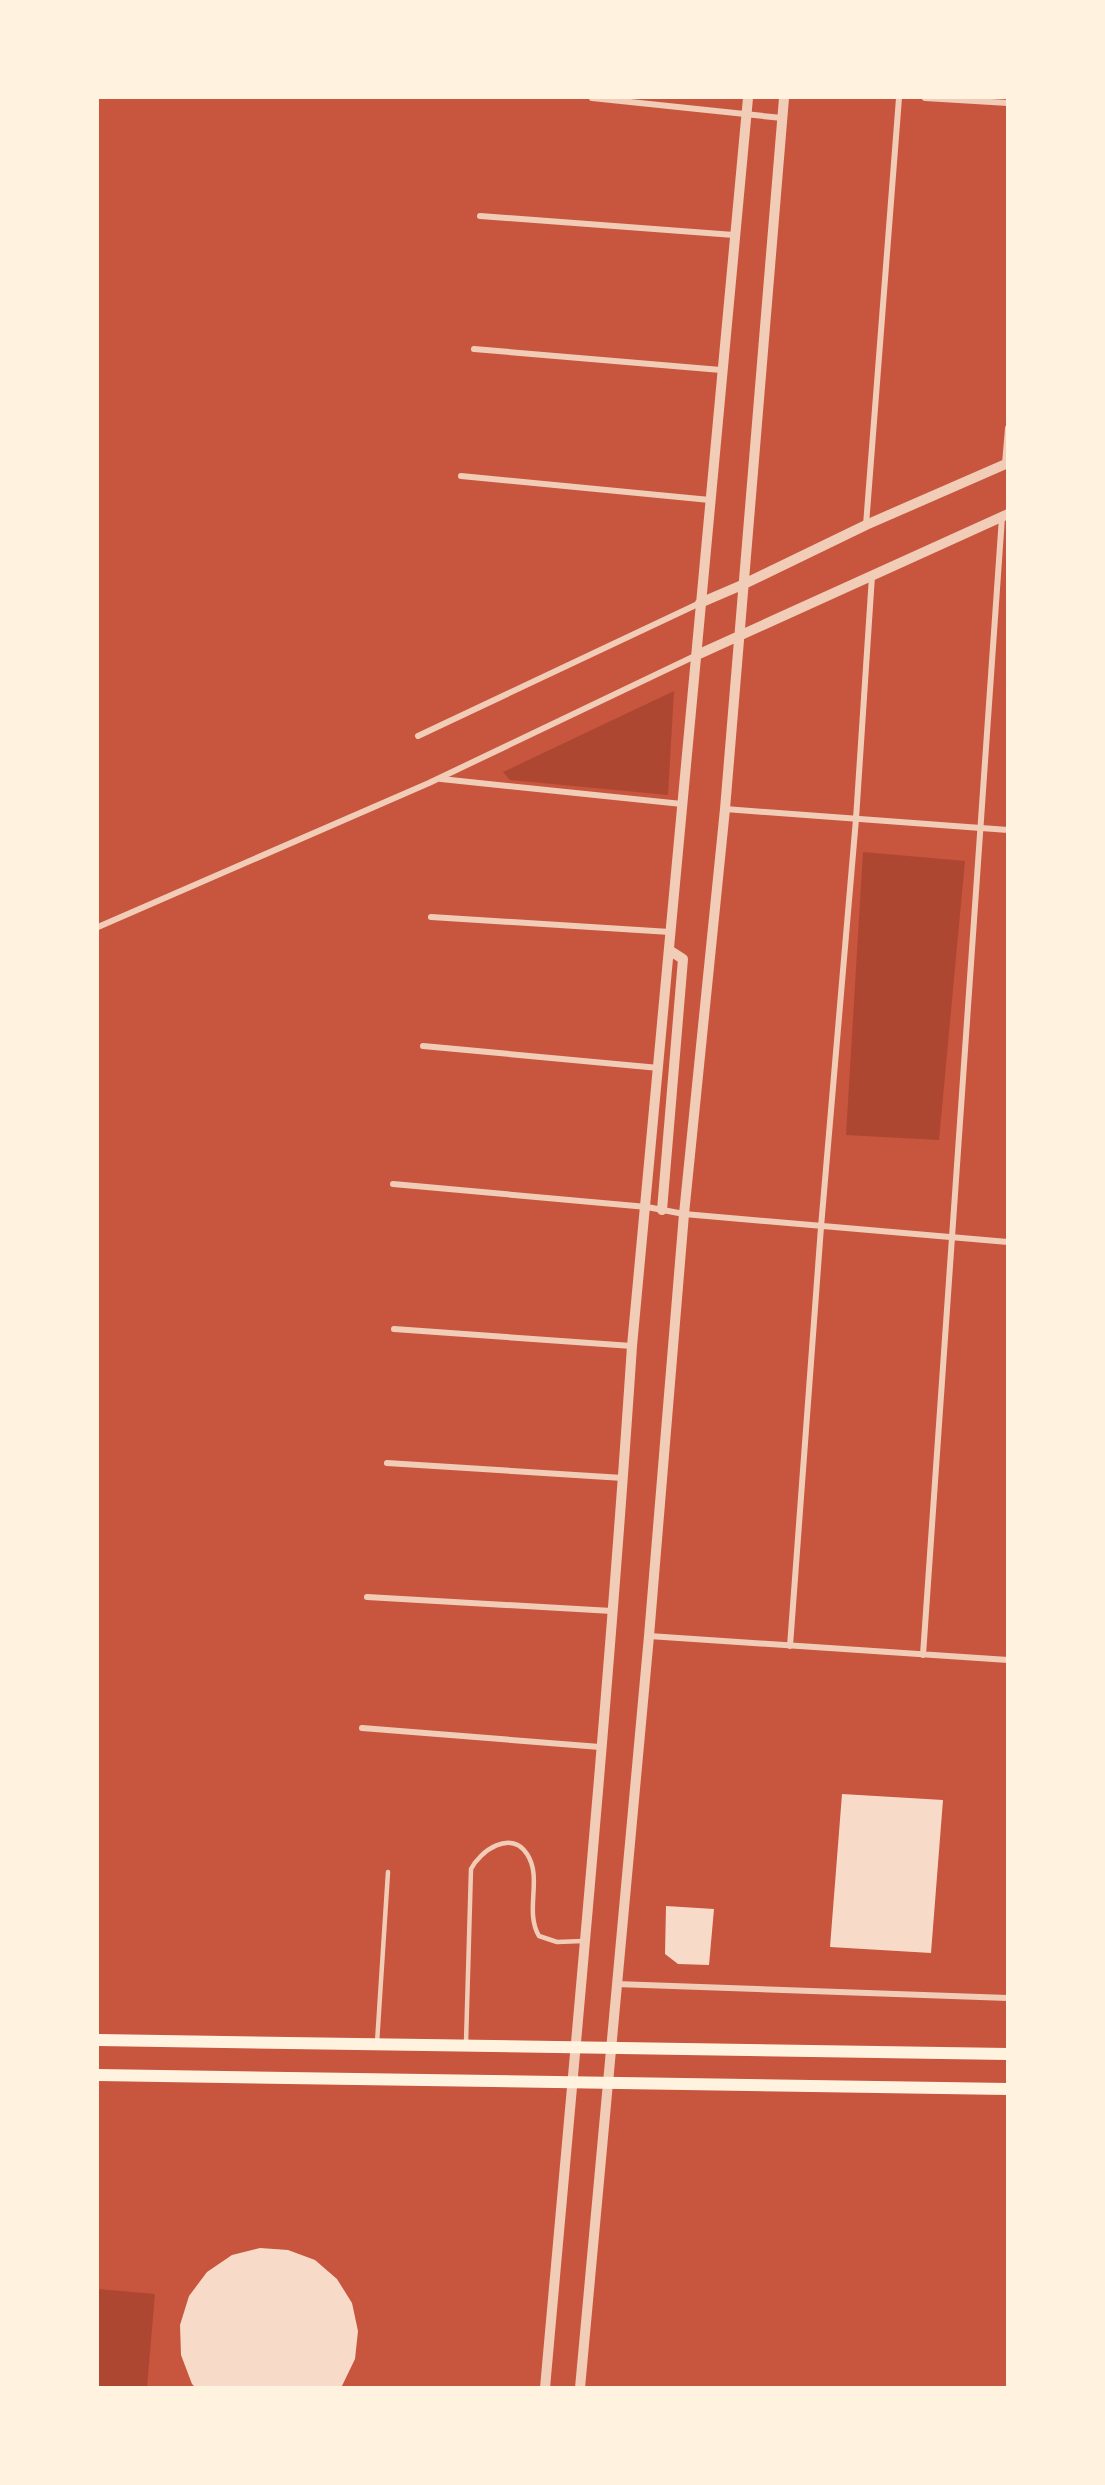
<svg xmlns="http://www.w3.org/2000/svg" width="1105" height="2485" font-family="'Titillium Web',sans-serif">
<style>
.green{fill:#ae4732}
.building{fill:#f7dbc8}
.lines{fill:none;stroke-linecap:round;stroke-linejoin:round}
.service{stroke:#f1ccb7;stroke-width:4.5}
.minor{stroke:#f1ccb7;stroke-width:6}
.tertiary{stroke:#f1ccb7;stroke-width:10}
.secondary{stroke:#fff3e0;stroke-width:12}
</style>
<rect width="100%" height="100%" fill="#c8553d"/>
<path class="green" d="M674 691 668 795 510 780 503 772Z
M863 852 965 861 939 1140 846 1135Z
M98 2289 155 2294 147 2387H98Z"/>
<path class="building" d="M842 1794 943 1800 931 1953 830 1947Z
M666 1906 714 1909 709 1965 678 1964 665 1954Z
M260 2248 288 2250 315 2260 337 2279 352 2303 358 2331 355 2359 341 2388H196L192 2384 181 2355 180 2325 189 2296 207 2272 232 2255Z"/>
<g class="lines">
<path class="service" d="M377 2043 388 1872
M466 2043 471 1869C480 1851 511 1829 527 1854 543 1878 524 1911 539 1936L557 1942 583 1941"/>
<path class="minor" d="M592 98 782 118
M925 98 1008 103
M480 216 734 235
M474 349 721 370
M1005 464 1008 428
M461 476 710 500
M866 525 899 98
M418 736 700 603
M441 779 682 804
M725 809 1008 830
M431 917 670 932
M98 927 429 783 697 655
M423 1046 659 1068
M393 1184 647 1207 684 1214 1008 1242
M394 1329 632 1346
M387 1463 623 1478
M367 1597 612 1611
M649 1636 1008 1660
M790 1646 821 1227 856 819 872 576
M923 1655 1002 517
M362 1728 600 1747
M616 1984 1008 1998"/>
<path class="tertiary" d="M700 603 742 585 866 525 1008 463
M697 655 1008 514
M662 1210 683 959 669 950
M545 2388C576 2040 609 1693 632 1346L748 98
M580 2388 649 1636 684 1214 725 809 784 98"/>
<path class="secondary" d="M98 2040 1008 2054
M98 2075 1008 2089"/>
</g>
<rect width="1105" height="2485" fill="none" stroke="#fff3e0" stroke-width="198"/>
</svg>
